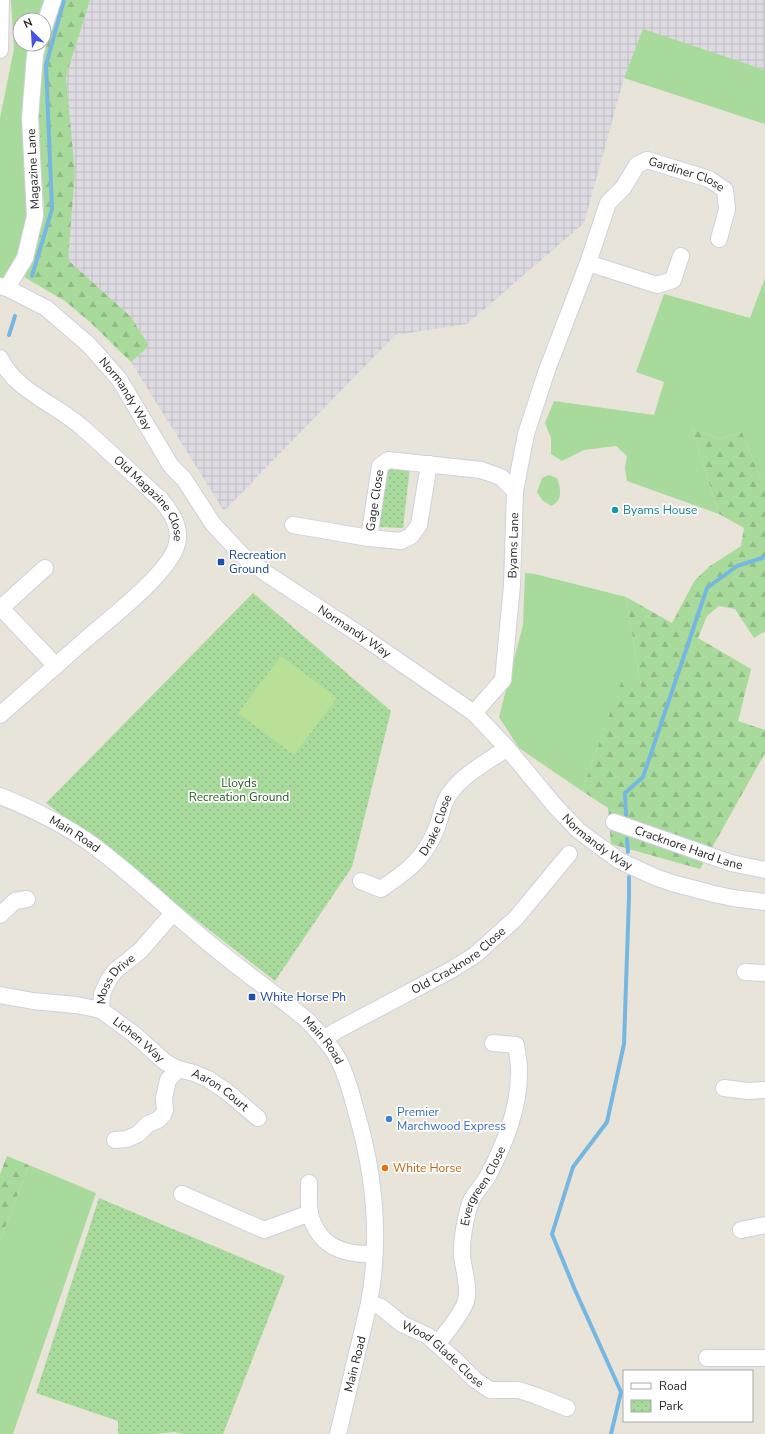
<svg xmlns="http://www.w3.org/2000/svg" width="765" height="1434" font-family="'Nunito Sans',sans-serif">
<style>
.industrial{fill:url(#industrial-grid)}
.grass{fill:#a8da9b}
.forest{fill:url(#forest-firs)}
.park{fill:url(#park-dots)}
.pitch{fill:#b8e097}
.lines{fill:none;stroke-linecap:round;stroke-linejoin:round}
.stream{stroke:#76b7e1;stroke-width:4}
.minor-casing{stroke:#cfd0de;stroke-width:18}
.minor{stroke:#fff;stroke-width:16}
.culture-dot{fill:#0f9aa8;stroke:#fff;stroke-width:1.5}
.transit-dot{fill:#1a4fb4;stroke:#fff;stroke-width:1.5}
.shop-dot{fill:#3f7fe0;stroke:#fff;stroke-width:1.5}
.food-dot{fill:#e8710a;stroke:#fff;stroke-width:1.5}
.labels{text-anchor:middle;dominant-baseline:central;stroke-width:3.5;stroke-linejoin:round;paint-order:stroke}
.street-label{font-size:12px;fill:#272727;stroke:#fff}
.culture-label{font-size:12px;fill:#0d838f;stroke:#fff;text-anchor:start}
.transit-label{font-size:12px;fill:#164399;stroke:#fff;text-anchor:start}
.park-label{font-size:12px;fill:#255b20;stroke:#fff}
.shop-label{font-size:12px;fill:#366cbe;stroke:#fff;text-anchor:start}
.food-label{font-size:12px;fill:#c56008;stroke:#fff;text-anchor:start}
</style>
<defs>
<pattern id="industrial-grid" width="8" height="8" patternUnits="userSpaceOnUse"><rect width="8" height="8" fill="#dddae1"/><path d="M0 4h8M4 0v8" fill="none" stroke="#bebbc1"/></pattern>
<pattern id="forest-firs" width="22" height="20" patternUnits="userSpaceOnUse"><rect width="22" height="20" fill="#a8da9b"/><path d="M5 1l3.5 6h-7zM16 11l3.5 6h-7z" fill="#91bb86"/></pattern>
<pattern id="park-dots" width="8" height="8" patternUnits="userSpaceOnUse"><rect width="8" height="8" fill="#a8da9b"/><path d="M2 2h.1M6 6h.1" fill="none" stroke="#91bb86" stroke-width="1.8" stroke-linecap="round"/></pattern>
</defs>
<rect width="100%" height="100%" fill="#e8e4d9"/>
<path class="industrial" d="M90 0H765V70L643 30 624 78 584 223 467 324 395 335 224 511 131 362 149 346 131 317 68 260 75 173 66 77Z"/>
<path class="grass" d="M11 0H48L41 20H20V44H33L29 208 19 257 3 281 0 278V118L14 49Z
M643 29 765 70V124L624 78Z
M765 278V478L760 477 742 432 720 439 692 429 719 514 627 481 625 468 627 456 616 446 584 450 562 461 551 454V438L545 423 554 401 654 415 664 382 636 372 664 294 750 318Z
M549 475 557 478C561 488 563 501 551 506L542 500 537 492 542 478Z
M525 573 535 574 626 597 641 687 621 683 582 791 519 748 499 717 523 625Z
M29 1165 96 1193 13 1434H0V1241Z"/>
<path class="forest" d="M60 0H90L66 77 75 173 68 260 131 317 149 346 131 362 91 323 65 301 24 277 34 251 44 207 40 153 38 86 43 48Z
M692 429 720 439 742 432 760 477 765 478V631L754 638 735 609 719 606 707 616 698 638 751 669 738 721 765 730V753L700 869 611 844 608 808 582 791 621 682 641 687 626 597 672 623 695 580 710 566 741 546 744 528 719 514Z
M7 1156 29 1165 0 1241V1174Z"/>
<path class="park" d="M387 467H410L403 528 379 527Z
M253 593 391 711 352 867 275 981 46 803Z
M99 1198 285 1276 223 1434H182L175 1432 154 1434H118V1421L36 1393Z"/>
<path class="pitch" d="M281 656 337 698 294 755 238 713Z"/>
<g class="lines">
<path class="stream" d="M32 276 52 209 46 65 64 0
M9 335 15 316
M626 815 625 793 643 777 707 588 737 566 765 557
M627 839 628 852
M611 1434 621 1392 575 1290 552 1234 573 1167 607 1122 624 1044 629 897V877"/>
<defs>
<g id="minor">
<path d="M44 27 53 0"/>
<path d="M0 50 1 0"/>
<path d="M588 263 657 285 673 280 681 256"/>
<path id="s1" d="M0 286 7 288 46 308 89 345 119 379 171 466 184 479 213 524 243 556 267 574 362 636 474 713 507 748 555 806 578 830 591 840 620 861 655 877 672 883 714 894 733 898 765 902"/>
<path d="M7 288 25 258 35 216 30 118 35 55 38 44"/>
<path id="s2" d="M0 358C15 391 58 405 84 429 110 452 135 476 161 500 172 513 181 527 177 544 170 573 108 620 85 640 57 665 28 690 0 715"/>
<path d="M293 525 369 538 401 541 411 536 419 525 429 464"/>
<path id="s3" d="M369 538 380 466 388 460 481 470 501 477 515 491"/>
<path d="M45 568 1 608 56 666"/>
<path id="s4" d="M474 713 503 680 512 585 515 491 526 434 547 370 588 263 608 203 623 188 637 165 647 160 709 179 725 190 727 209 719 239"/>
<path id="s5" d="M0 796C33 809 65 825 94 846 133 875 168 909 205 940 239 969 275 993 308 1021 319 1033 331 1045 338 1059 347 1075 351 1093 356 1111 374 1172 381 1239 369 1303L338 1434"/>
<path id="s6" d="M614 822 731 863 765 870"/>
<path id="s7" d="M361 881 381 889C406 872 423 860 435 832 442 817 441 803 453 789 467 772 489 761 507 748"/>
<path d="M0 915 15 901 27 899"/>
<path d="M745 972 765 973"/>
<path id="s8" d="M0 995 33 1001 76 1005 101 1010 102 994 109 979 115 971 140 951 173 913"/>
<path id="s9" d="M101 1010 135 1035 165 1062 178 1069 194 1073 208 1079 226 1091 258 1118"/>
<path id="s10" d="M324 1039 336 1031 451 970 475 955 516 918 569 854"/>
<path d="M724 1088 748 1091 765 1090"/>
<path d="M115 1140 127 1139 138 1134 148 1124 158 1120 163 1115 165 1110 164 1098 168 1080 178 1069"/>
<path d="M309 1183C309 1193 308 1204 310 1214 319 1247 343 1255 374 1254"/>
<path d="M182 1194 264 1230 310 1213"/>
<path d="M741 1230 765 1225"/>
<path id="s11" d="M369 1303 381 1307 402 1324 428 1336 458 1363 474 1379 490 1390H519L537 1396 567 1408"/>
<path id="s12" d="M437 1344C446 1333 462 1314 466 1301 470 1287 463 1269 462 1255 461 1243 466 1213 471 1201 475 1192 483 1185 488 1176 505 1143 520 1107 519 1069 519 1061 517 1053 516 1045L493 1043"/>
<path d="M707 1358H765"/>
</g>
</defs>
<use href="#minor" class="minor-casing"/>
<use href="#minor" class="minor"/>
</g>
<circle class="culture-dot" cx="615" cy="510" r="4"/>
<g class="transit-dot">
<rect x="217" y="558" width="8" height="8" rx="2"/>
<rect x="248" y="993" width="8" height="8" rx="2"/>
</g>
<circle class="shop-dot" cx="389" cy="1119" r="4"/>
<circle class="food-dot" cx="385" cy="1168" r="4"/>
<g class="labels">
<g class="street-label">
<text transform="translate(33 169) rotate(-93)">Magazine Lane</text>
<text stroke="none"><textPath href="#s4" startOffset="638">Gardiner Close</textPath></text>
<text stroke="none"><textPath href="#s1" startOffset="169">Normandy Way</textPath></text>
<text stroke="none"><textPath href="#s2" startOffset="208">Old Magazine Close</textPath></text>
<text stroke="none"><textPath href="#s3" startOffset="38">Gage Close</textPath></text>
<text stroke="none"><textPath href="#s4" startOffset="179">Byams Lane</textPath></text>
<text stroke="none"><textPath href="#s1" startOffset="505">Normandy Way</textPath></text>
<text stroke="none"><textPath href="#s7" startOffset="108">Drake Close</textPath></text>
<text stroke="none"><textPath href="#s5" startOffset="84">Main Road</textPath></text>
<text stroke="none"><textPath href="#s1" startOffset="829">Normandy Way</textPath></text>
<text stroke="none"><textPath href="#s6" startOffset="79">Cracknore Hard Lane</textPath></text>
<text stroke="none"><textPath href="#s10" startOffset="156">Old Cracknore Close</textPath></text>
<text stroke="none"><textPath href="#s8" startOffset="138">Moss Drive</textPath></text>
<text stroke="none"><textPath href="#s9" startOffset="48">Lichen Way</textPath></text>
<text stroke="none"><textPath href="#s5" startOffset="408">Main Road</textPath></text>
<text stroke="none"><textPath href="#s9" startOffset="145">Aaron Court</textPath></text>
<text stroke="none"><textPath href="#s12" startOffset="172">Evergreen Close</textPath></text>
<text stroke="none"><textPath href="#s11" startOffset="91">Wood Glade Close</textPath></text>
<text transform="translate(355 1364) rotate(-76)">Main Road</text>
</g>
<g class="culture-label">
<text x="623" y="510">Byams House</text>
</g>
<g class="transit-label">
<text x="229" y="555">Recreation<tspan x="229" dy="14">Ground</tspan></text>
<text x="260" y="997">White Horse Ph</text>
</g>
<g class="park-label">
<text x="239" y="783">Lloyds<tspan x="239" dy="14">Recreation Ground</tspan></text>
</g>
<g class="shop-label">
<text x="397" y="1112">Premier<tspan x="397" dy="14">Marchwood Express</tspan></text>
</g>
<g class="food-label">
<text x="393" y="1168">White Horse</text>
</g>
</g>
<rect x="623" y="1370" width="130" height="52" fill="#ffffff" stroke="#a9a9a9"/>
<rect x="631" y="1383" width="20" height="6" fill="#ffffff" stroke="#a9a9a9"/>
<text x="659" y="1390" font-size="12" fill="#272727">Road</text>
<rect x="631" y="1400" width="20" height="12" fill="url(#park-dots)" stroke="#a9a9a9"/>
<text x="659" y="1410" font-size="12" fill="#272727">Park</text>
<g transform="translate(32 32) rotate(335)"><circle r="19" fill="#ffffff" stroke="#a9a9a9"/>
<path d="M0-3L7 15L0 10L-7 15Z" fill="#4852e6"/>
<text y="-6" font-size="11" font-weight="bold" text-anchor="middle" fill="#272727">N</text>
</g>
</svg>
